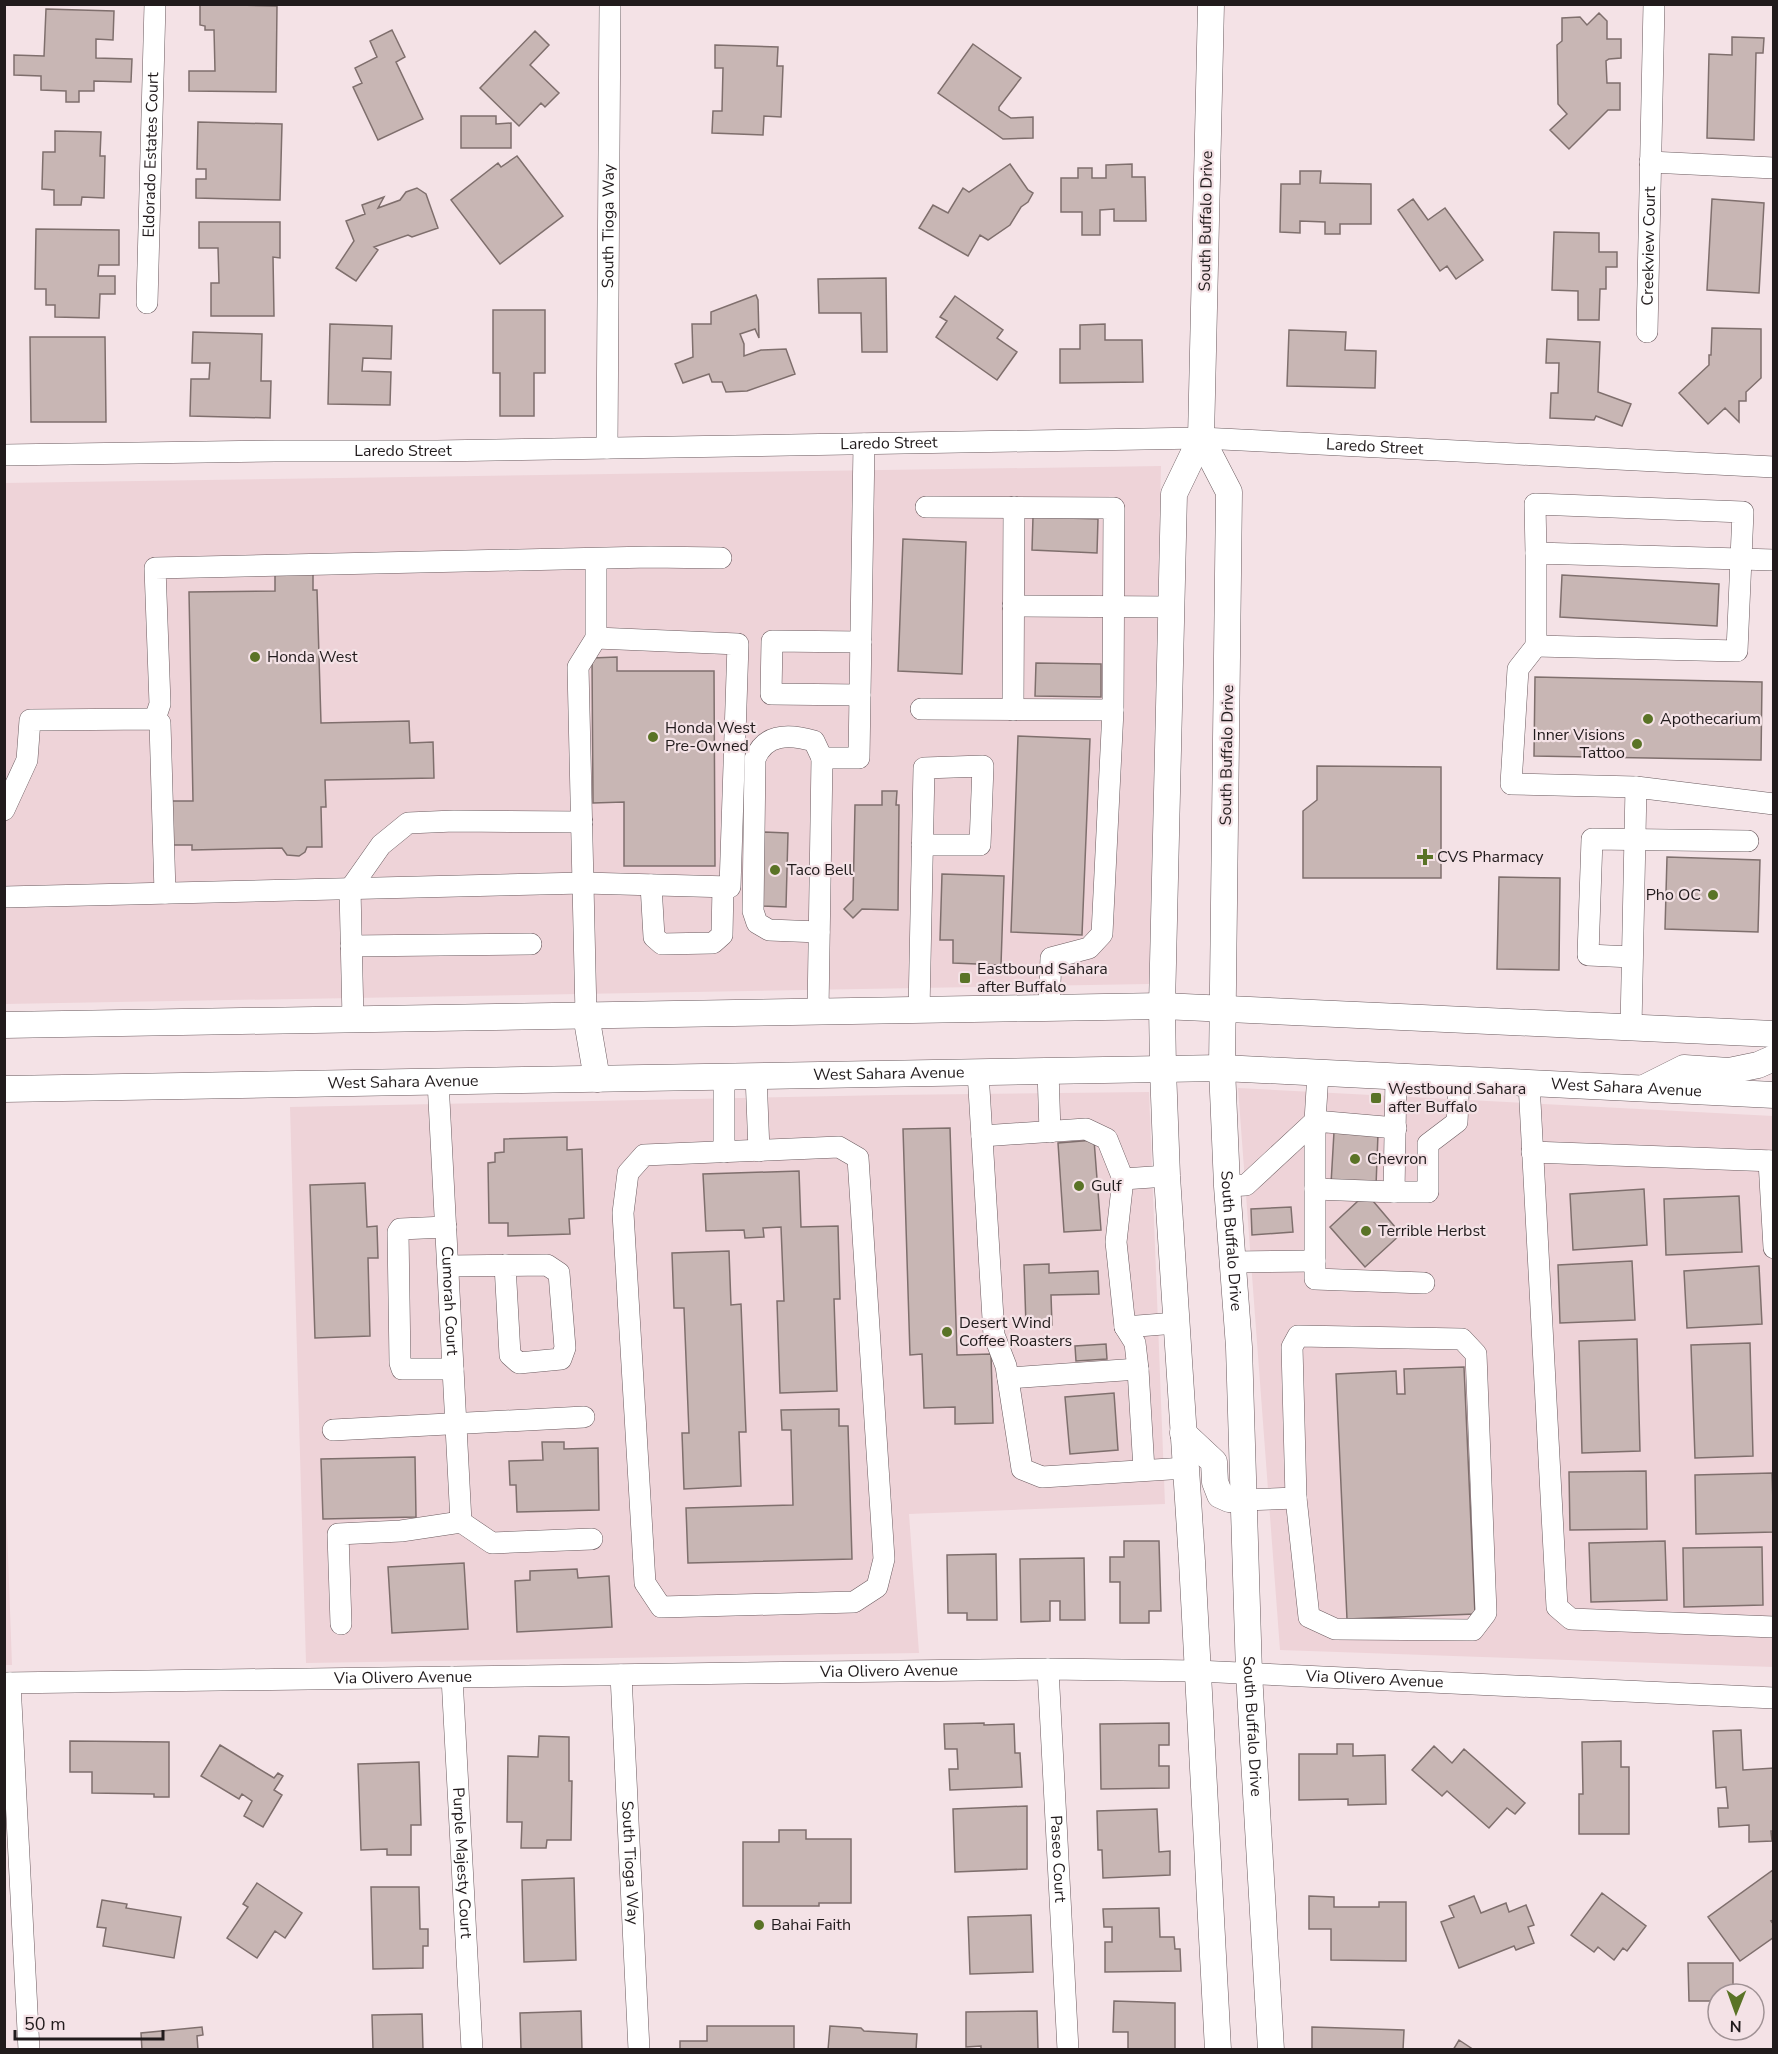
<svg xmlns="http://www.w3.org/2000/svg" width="1778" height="2054" font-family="'Nunito Sans',sans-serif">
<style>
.built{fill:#eed3d8}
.building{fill:#c8b6b4;stroke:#7f6f6d;stroke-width:1.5}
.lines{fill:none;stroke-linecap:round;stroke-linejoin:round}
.minor-casing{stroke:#6b5b5f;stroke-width:22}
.major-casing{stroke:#6b5b5f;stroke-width:27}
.minor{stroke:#fff;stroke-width:21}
.major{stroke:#fff;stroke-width:26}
.poi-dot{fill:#5a7326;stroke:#f4e2e6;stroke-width:2}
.labels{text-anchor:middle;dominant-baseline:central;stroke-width:4.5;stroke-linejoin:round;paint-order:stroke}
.street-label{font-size:16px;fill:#211b1c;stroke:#f4e2e6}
.poi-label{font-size:16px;fill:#211b1c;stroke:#f4e2e6;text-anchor:start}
</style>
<rect width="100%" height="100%" fill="#f4e2e6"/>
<path class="built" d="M1161 466 1149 984 5 1004 4 483Z
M1238 1088 1773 1116V1667L1280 1650Z
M1149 1092 1165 1504 909 1514 919 1653 306 1663 290 1107 889 1095Z
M5 1474 12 1665H4Z"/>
<path class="building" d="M200 4 277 6 276 92 189 91V71H215L214 30H205V26L200 25Z
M46 9 114 11 113 40 96 39V58L132 59 131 82 94 81V91H79V102H66V91L41 90V76L14 75V55L44 56Z
M1599 13 1607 21V39H1621V58L1609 59 1606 61 1607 83H1620V110H1608L1569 149 1550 130 1567 114 1558 104 1557 45 1562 41V18L1580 17 1587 25Z
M392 30 405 57 396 62 423 119 378 140 353 87 362 83 355 68 377 57 370 41Z
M535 31 549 45 530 65 559 93 545 107 541 103 519 126 480 88Z
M1732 37 1764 38 1763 53H1756L1754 140 1707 138 1709 54 1732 55Z
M973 44 1021 78 999 107V110L1011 118 1033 117V138L1003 139 938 93Z
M715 45 778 47 777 66H783L781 117 764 116 763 135 712 133 713 111H722L723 68H715Z
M461 116H496V124L511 123V148H461Z
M198 122 282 124 280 200 196 198V179H206V169H197Z
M55 131 101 132 100 156H105L104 198 82 197 81 205H54V190L42 189 43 152H55Z
M517 156 563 216 500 264 451 200 498 163 501 167Z
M1010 164 1028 190 1033 193 1028 202 1021 207 1010 225 988 240 980 235 968 256 919 228 933 205 948 213 963 188 969 192Z
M1132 164V177H1145L1146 221H1114V209L1100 210V235H1082V212H1061V178H1078V168H1092V178H1106V165Z
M1300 171H1321L1320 183 1371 184V224H1340V234H1325V222L1300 221V233L1280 232 1281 184H1300Z
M417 188 426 194 438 228 412 237 408 235 374 247 378 250 356 281 336 268 354 241 346 221 365 214 362 205 384 197 378 208 400 200 406 192Z
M1413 199 1428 220 1445 208 1483 260 1456 279 1447 266 1440 271 1398 210Z
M1712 199 1764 203 1759 293 1707 290Z
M199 222H280V258L273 257 274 316H211V283H219L218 248H199Z
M36 229 119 230V265H99L98 276H115V294H100L99 318 55 317V305H46V289H35Z
M1554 232 1599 233V252H1617V267H1606V289H1600L1599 320H1578V291L1552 290Z
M886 278 887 352H862L861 313H819L818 279Z
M756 295 758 300 759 338 755 329 740 334 744 344V356L761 350 786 349 795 374 747 391 726 392 722 382H712L709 374 683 383 675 364 693 357 692 324H711V312Z
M955 296 1003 330 997 338 1017 352 997 380 936 337 947 321 940 317Z
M493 310H545V373H534V416H500V373H493Z
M330 324 392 326 391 359 363 358 362 371 391 372 390 405 328 404Z
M1105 324V340H1142L1143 382 1060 383V349H1080V325Z
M1712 328 1761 329V378L1746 392V401H1739V422L1725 408 1708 424 1679 393 1709 365V355H1711Z
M1289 330 1346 332 1345 350 1376 351 1375 388 1287 386Z
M193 332 262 334 261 381H271L270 418 190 416 191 379H209L210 363H192Z
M30 337H105L106 422H31Z
M1547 339 1600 342 1598 392 1631 404 1622 426 1596 416 1594 420 1550 418 1551 393H1558L1559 363H1546Z
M1033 517 1098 519 1097 553 1032 550Z
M903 539 966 542 962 674 898 671Z
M313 571V590H317L321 723 409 721 410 743 433 742 434 778 325 780 326 807H321L322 847H307L305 852 299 856 287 855 282 848 192 850V845H169L168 801H193L189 592 275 591V572Z
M1562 575 1719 584 1717 626 1560 617Z
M617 657V671H714L715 866H624V802L593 803 592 658Z
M1036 663 1101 664V697L1035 696Z
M1535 677 1762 682 1761 760 1534 756Z
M1018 736 1090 739 1082 935 1011 932Z
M1317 766 1441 767V878H1303V811L1317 800Z
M882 791H897L896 805H899L898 910 862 909 853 918 844 909 853 900 855 805H882Z
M764 832 788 833 786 907 762 906Z
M1667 857 1760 860 1758 932 1665 929Z
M942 874 1004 876 1001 965 953 963V940H940Z
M1499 877 1560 878 1559 970 1497 969Z
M950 1128 957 1355 991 1354 993 1423 955 1424V1407L924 1408 922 1354 910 1355 903 1129Z
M1334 1132 1378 1134 1376 1186 1331 1184Z
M567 1137V1150L582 1149 584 1218 569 1219 570 1234 508 1236V1223H489L488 1163 495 1162V1153L504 1152V1139Z
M1094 1140 1101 1230 1064 1232 1058 1143Z
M799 1171 801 1227 838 1226 840 1299H834L837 1391 780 1393 777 1301H784L781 1227 763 1228 764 1237 745 1238 744 1230 706 1231 703 1174Z
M365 1183 367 1227 377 1226 378 1258H368L370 1336 315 1338 310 1185Z
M1644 1189 1647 1245 1573 1250 1570 1194Z
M1739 1196 1742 1252 1666 1255 1664 1199Z
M1358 1201H1373L1401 1234 1365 1267 1330 1227Z
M1291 1207 1293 1232 1252 1235 1251 1209Z
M729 1251 731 1305 741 1304 746 1432H739L741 1486 684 1489 682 1433H689L684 1308H674L672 1253Z
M1632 1261 1635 1320 1560 1323 1558 1265Z
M1049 1264V1273L1098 1271 1099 1294 1051 1295 1052 1325 1026 1326 1024 1265Z
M1759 1266 1762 1324 1687 1328 1684 1271Z
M1637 1339 1640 1451 1582 1453 1579 1341Z
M1750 1343 1753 1456 1695 1458 1691 1345Z
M1106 1344 1107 1359 1076 1361 1075 1346Z
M1464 1367 1475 1614 1347 1619 1336 1374 1396 1371 1397 1394H1405L1404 1369Z
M1114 1393 1118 1450 1070 1454 1065 1397Z
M839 1409V1426H848L852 1559 688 1563 686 1508 793 1505 791 1430H782L781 1410Z
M542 1442H564V1449L598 1448 599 1510 517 1512 516 1485H510L509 1461 543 1460Z
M415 1457 416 1517 323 1519 321 1459Z
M1646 1471 1647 1529 1570 1530 1569 1472Z
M1772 1473 1774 1532 1696 1534 1695 1475Z
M1124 1541H1159L1161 1611H1149V1623H1120V1582H1110V1557H1124Z
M1665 1541 1667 1600 1591 1602 1589 1543Z
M1762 1547 1763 1605 1684 1607 1683 1548Z
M996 1554 997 1620H967V1613H948L947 1555Z
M1084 1558 1085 1620H1060V1601H1050V1621L1021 1622 1020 1559Z
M464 1563 468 1629 392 1633 388 1567Z
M577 1569 578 1578 609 1576 612 1627 517 1632 515 1581 530 1580V1571Z
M984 1723V1725L1014 1724 1015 1753H1020L1022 1787 950 1790 949 1769H958L957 1749H945L944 1724Z
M1169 1723V1745H1159V1766H1169V1788L1101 1789 1100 1724Z
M1741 1730 1743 1770 1774 1768V1831H1771L1772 1841 1749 1842V1825L1719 1827 1718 1808H1728L1726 1787 1716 1788 1713 1731Z
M539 1736 569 1737V1781H572L571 1840H547L546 1848H521L522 1822H507L508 1756 538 1757Z
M70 1741 169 1742V1797H154V1794L92 1793V1772H70Z
M1621 1741V1767H1629V1834H1579V1794H1583L1582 1742Z
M1337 1744H1353V1756L1385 1755 1386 1804 1348 1805V1799L1299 1800V1754H1337Z
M220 1745 274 1778 278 1773 283 1776 274 1790 282 1795 263 1827 244 1816 252 1801 242 1794 239 1799 201 1776Z
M1434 1746 1452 1763 1464 1749 1525 1803 1515 1814 1507 1808 1489 1828 1447 1791 1442 1796 1412 1770Z
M419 1762 421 1825H411V1855H387V1849L361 1850 358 1764Z
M1027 1806V1869L955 1872 953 1809Z
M1157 1809 1159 1852 1170 1851V1875L1103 1878 1102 1850H1098L1097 1811Z
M779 1830H806V1839H851V1903H819V1906H743V1842H779Z
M1773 1870 1774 1920 1771 1921 1774 1925V1937L1740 1961 1708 1917Z
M574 1878 576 1960 524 1962 522 1880Z
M257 1883 302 1913 285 1938 275 1931 257 1958 227 1938 248 1907 243 1904Z
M371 1887H419L420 1929H428V1946H423V1968L373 1969Z
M1602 1893 1646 1926 1627 1951 1623 1948 1614 1960 1598 1947 1594 1952 1571 1935Z
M1309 1896 1334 1897V1907H1379V1902H1406V1961L1331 1960V1929H1309Z
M1474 1896 1481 1913 1506 1903 1509 1912 1526 1905 1534 1925 1528 1927 1534 1943 1516 1950 1514 1946 1459 1968 1441 1922 1454 1917 1449 1906Z
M102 1900 127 1904 126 1908 181 1917 174 1958 103 1946 106 1928 97 1927Z
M1159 1908 1160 1937H1174L1175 1949H1180L1181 1971 1105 1972V1942H1112V1927H1104L1103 1909Z
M1031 1915 1033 1972 970 1974 968 1917Z
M1688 1963H1733V1994H1718V2001H1689Z
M1114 2001 1175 2003V2050H1128V2032H1113Z
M581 2011 582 2050H521L520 2013Z
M1037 2011 1038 2050H981V2046L966 2047V2012Z
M422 2014 423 2050H373L372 2015Z
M707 2026H794V2050H680V2041H707Z
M830 2026 861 2028 864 2031 917 2034 916 2050H828Z
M202 2027 203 2035 197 2036 198 2050H142L141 2033Z
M1312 2027 1404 2030 1403 2050H1312Z
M1459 2040 1474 2050H1453Z"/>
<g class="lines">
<defs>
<g id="minor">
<path d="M1650 162 1774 168"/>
<path id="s1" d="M147 303 155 4"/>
<path id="s2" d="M1647 332 1654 4"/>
<path id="s3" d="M607 448 610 4"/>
<path id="s4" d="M4 455 275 451H437L1201 438 1774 467"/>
<path d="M926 507 1114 508 1113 710 1102 934 1089 948 1051 958 1049 1008"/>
<path d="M1013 606 1172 607"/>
<path d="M1536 646 1737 651 1743 512 1535 504 1536 553"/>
<path d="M860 695 771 694 772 641 861 642"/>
<path d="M921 709 1113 710"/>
<path d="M1013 710 1014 507"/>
<path d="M155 719 160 704 155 568 650 557 721 558"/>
<path d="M1636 787 1511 784 1518 669 1536 646V553L1774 560"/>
<path d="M4 810 27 760 30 720 155 719 160 723 165 893"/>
<path d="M651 885 654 937 662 944 713 943 722 935 723 887"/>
<path d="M4 897 584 883 730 887 738 644 596 638"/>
<path d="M819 932 769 930 757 923 753 911 755 759C765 733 790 734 814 741L822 758"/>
<path d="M351 946 531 944"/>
<path d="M1632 957 1588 955 1592 839 1748 841"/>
<path d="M919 1011 924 768 983 766 980 845H922"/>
<path d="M818 1012 822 758H859L864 444"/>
<path d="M586 1015 578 667 596 638V559"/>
<path d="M353 1019 350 889 381 845 408 823 454 821 582 822"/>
<path d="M1631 1027 1636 787 1774 804"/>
<path d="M1048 1071 1050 1132"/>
<path d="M978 1072 994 1335 1006 1366 1022 1469 1042 1477 1186 1468"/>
<path d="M756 1075 759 1151"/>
<path d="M724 1076V1152"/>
<path d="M1396 1077 1394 1192H1428V1144L1457 1122 1459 1080"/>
<path id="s5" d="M438 1081 461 1522"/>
<path d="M1529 1083 1557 1607 1571 1619 1774 1627"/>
<path d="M1396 1128 1315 1121V1279L1424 1283"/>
<path d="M982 1136 1086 1129 1107 1139 1123 1179 1116 1242 1125 1327 1135 1343 1138 1369 1144 1470"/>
<path d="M839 1147 858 1158 884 1559 877 1587 854 1602 661 1607 645 1583 623 1213 628 1173 644 1155Z"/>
<path d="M1532 1152 1774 1161"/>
<path d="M1769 1161 1774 1248"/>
<path d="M1123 1179 1167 1176"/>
<path d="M1227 1186 1246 1185 1315 1121 1318 1073"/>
<path d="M1315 1189 1394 1192"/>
<path d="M446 1227 400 1229 398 1232 400 1363 402 1369H453"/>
<path d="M1232 1262 1315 1261"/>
<path d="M448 1266 547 1265 559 1273 565 1348 561 1359 519 1363 510 1355 505 1265"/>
<path d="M1125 1327 1176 1323"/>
<path d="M1298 1336 1462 1339 1476 1354 1486 1613 1473 1630 1335 1629 1309 1617 1296 1498 1292 1347Z"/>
<path d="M1008 1378 1138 1369"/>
<path d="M333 1430 584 1417"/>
<path d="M1244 1500 1296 1498"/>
<path d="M341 1624 338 1534 401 1531 461 1522 492 1543 592 1539"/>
<path id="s6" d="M1048 1669 1068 2050"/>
<path id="s7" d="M621 1675 639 2050"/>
<path id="s8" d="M452 1677 472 2050"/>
<path id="s9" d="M4 1683 1048 1669 1197 1671 1774 1698"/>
<path d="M10 1683 29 2050"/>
</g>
<g id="major">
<path d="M1211 4 1201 438 1174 494 1162 1006 1163 1069 1167 1176 1192 1561 1218 2050"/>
<path id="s10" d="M1201 438 1229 492 1222 1068 1227 1186 1239 1347 1249 1673 1271 2050"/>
<path d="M586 1015 597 1079"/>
<path d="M4 1025 1162 1006 1774 1034"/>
<path d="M1646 1087 1684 1068 1729 1071 1758 1065 1774 1058"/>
<path id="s11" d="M4 1089 1222 1068 1774 1095"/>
<path d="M1183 1433 1214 1462 1215 1482 1220 1495 1229 1499 1244 1500"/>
</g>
</defs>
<use href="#minor" class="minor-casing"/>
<use href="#major" class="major-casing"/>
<use href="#minor" class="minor"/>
<use href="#major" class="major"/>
</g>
<g class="poi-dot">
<circle cx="255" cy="657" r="6"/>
<circle cx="1648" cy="719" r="6"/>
<circle cx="653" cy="737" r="6"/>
<circle cx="1637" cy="744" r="6"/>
<path d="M1422 848h6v6h6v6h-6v6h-6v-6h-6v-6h6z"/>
<circle cx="775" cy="870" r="6"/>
<circle cx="1713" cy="895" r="6"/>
<rect x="959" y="972" width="12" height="12" rx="3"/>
<rect x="1370" y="1092" width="12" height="12" rx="3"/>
<circle cx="1355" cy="1159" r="6"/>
<circle cx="1079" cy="1186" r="6"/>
<circle cx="1366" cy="1231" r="6"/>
<circle cx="947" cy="1332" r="6"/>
<circle cx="759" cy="1925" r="6"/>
</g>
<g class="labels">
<g class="street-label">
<text stroke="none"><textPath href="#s1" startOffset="148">Eldorado Estates Court</textPath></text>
<text transform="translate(1206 221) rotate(-89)">South Buffalo Drive</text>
<text stroke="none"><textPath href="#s3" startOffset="222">South Tioga Way</textPath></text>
<text stroke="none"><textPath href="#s2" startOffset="86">Creekview Court</textPath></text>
<text stroke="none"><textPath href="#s4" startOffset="885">Laredo Street</textPath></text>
<text stroke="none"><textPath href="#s4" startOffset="1371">Laredo Street</textPath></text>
<text stroke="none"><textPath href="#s4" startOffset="399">Laredo Street</textPath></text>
<text transform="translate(1227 755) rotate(-89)">South Buffalo Drive</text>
<text stroke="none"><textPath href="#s11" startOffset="885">West Sahara Avenue</textPath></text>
<text stroke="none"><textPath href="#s11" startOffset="399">West Sahara Avenue</textPath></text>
<text stroke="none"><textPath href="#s11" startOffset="1623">West Sahara Avenue</textPath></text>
<text stroke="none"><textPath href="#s10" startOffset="810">South Buffalo Drive</textPath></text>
<text stroke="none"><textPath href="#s5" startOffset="220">Cumorah Court</textPath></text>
<text stroke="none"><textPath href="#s9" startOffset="885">Via Olivero Avenue</textPath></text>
<text stroke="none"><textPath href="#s9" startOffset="399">Via Olivero Avenue</textPath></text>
<text stroke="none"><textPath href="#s9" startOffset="1371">Via Olivero Avenue</textPath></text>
<text stroke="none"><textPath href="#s10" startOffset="1296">South Buffalo Drive</textPath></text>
<text stroke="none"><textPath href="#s6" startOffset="190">Paseo Court</textPath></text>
<text stroke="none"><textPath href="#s7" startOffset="188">South Tioga Way</textPath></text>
<text stroke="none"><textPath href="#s8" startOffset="186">Purple Majesty Court</textPath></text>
</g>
<g class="poi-label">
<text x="267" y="657">Honda West</text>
<text x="1660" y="719">Apothecarium</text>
<text x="665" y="728">Honda West<tspan x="665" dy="18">Pre-Owned</tspan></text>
<text x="1625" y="735" text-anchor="end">Inner Visions<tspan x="1625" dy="18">Tattoo</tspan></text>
<text x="1437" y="857">CVS Pharmacy</text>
<text x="787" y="870">Taco Bell</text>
<text x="1701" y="895" text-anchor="end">Pho OC</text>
<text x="977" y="969">Eastbound Sahara<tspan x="977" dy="18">after Buffalo</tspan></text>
<text x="1388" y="1089">Westbound Sahara<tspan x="1388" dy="18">after Buffalo</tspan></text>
<text x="1367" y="1159">Chevron</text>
<text x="1091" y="1186">Gulf</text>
<text x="1378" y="1231">Terrible Herbst</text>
<text x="959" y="1323">Desert Wind<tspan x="959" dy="18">Coffee Roasters</tspan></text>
<text x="771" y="1925">Bahai Faith</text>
</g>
</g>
<rect width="1778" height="2054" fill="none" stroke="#211b1c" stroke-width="12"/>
<g transform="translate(1736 2012) rotate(181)"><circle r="28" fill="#f4e2e6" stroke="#a09295" stroke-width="1.5"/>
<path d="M0-4.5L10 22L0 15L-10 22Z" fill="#5a7326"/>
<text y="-9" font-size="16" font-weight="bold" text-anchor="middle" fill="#211b1c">N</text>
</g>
<path d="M15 2030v9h148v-9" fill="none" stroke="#211b1c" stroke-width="3"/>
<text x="24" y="2030" font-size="18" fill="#211b1c" stroke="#f4e2e6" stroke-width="4.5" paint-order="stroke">50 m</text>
</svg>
